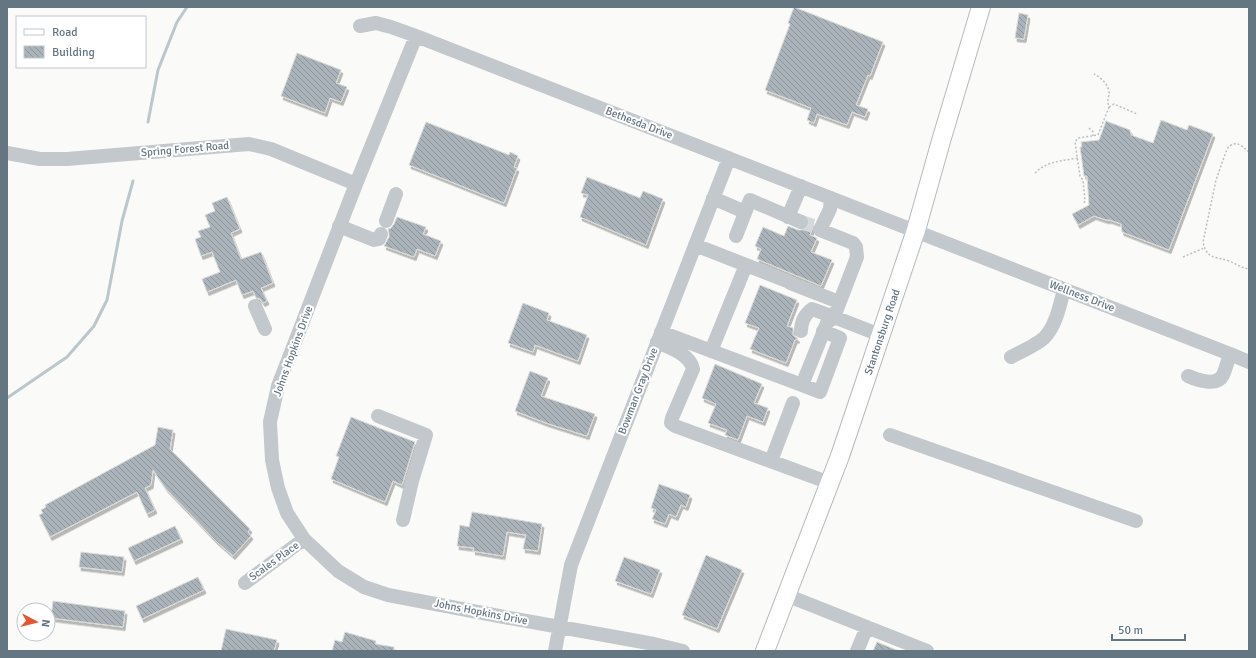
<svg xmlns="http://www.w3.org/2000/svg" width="1256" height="658" font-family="Signika,sans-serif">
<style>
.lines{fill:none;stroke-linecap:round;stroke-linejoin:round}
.stream{stroke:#bbc7cb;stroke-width:3}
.building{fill:url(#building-back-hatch);stroke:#dcdcda;filter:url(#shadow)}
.minor-tunnel{stroke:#d5d9db;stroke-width:14;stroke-dasharray:14 7;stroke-linecap:butt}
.major-casing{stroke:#b5babe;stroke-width:20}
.path{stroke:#bbbfc2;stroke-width:1.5;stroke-dasharray:2 2;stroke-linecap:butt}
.minor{stroke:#c3c8cc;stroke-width:14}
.major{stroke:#fff;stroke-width:18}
.labels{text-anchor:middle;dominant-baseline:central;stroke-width:4;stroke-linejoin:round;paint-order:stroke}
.street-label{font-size:11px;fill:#657683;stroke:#fff}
</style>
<defs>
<pattern id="building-back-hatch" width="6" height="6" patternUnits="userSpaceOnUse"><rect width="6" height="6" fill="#aab3b9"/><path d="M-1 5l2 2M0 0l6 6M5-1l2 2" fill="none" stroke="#8e969c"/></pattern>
<filter id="shadow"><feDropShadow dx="2" dy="3.5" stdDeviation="0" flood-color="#0004"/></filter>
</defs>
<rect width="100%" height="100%" fill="#fafaf8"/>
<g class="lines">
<path class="stream" d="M148 122 158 70 177 22 187 7
M7 398 67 357 94 326 107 300 122 221 133 181"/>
</g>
<path class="building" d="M794 7 883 42 870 76 868 75 856 105 868 109 865 117 852 112 847 125 817 114 814 123 807 120 811 108 765 90 790 24 788 23Z
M1019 13 1028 15 1024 39 1015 38Z
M297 53 341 70 336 83 347 87 341 102 330 98 325 113 281 96Z
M1161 120 1187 130 1189 125 1213 134 1169 250 1122 232 1121 224 1110 220H1106L1094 216 1078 225 1072 214 1089 205 1087 176H1084L1080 147H1082L1081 142 1099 140 1106 121 1130 130 1131 135 1153 143Z
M426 122 509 155 510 152 518 156 514 167 517 168 504 203 409 165Z
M587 177 640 198 643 191 663 199 646 245 580 217 588 195 581 193Z
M227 197 240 229 231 233 241 259 261 252 273 283 261 288 267 301 263 303 260 299 256 298 253 291 242 295 236 280 207 292 202 279 220 272 212 252 201 256 195 239 201 237 198 231 210 227 205 215 215 211 212 203Z
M397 217 426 227 423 234 441 241 435 256 417 249 414 257 384 246 389 237V233L388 229 391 228 394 224Z
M809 221 814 223 810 235 817 238 811 252 832 260 821 286 757 259 761 249 755 246 763 227 784 236 788 226 798 230H802L806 229 809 226Z
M760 285 797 300 787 326 793 328V335L798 339 795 340 786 363 750 349 759 328 745 323Z
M523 303 549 313 547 320 587 335 578 361 535 345 533 352 508 343Z
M715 364 762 384 754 403 768 408 763 422 747 416 738 440 725 435 727 430 708 423 716 404 702 398Z
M530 371 548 378 541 396 595 414 587 436 546 423 515 411Z
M351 417 415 442 402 485 393 481 385 502 331 479 339 457 336 456Z
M158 427 173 430 170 449 250 529 248 532 251 536 233 556 217 542 166 489 153 470 151 485 145 488 155 510 147 514 137 492 50 537 39 515 43 513 41 510 46 507 45 505 155 445Z
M659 484 690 495 686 507 681 505 676 517 669 514 665 524 652 519 656 510 651 508Z
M472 512 542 524 538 551 523 549 526 535 507 532 503 556 473 551 474 548 457 546 460 525 469 527Z
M175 526 181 539 134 561 128 548Z
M81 552 124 557 122 572 79 567Z
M706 555 742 570 717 629 682 615Z
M624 557 660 570 651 594 615 581Z
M198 577 204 590 142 619 136 606Z
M53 601 125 611 123 627 51 618Z
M226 629 277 640 274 651H221Z
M345 632 376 641 375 644 394 647V651H332L335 640 342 642Z
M877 642 899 651H873Z"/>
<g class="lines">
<path class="minor-tunnel" d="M801 222 813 226"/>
<defs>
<g id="major">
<path id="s1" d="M765 651 840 456 916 230 941 141 981 7"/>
</g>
</defs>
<use href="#major" class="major-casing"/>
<path class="path" d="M1109 107 1114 104 1137 114
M1089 128 1093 132V136
M1249 152C1241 145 1235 139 1227 149L1216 180 1203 242C1207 260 1215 256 1229 261 1237 264 1239 267 1249 269
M1035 173C1047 161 1062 161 1078 158
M1084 203 1085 201 1083 180 1080 176 1075 142 1078 138 1098 135 1109 107C1106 99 1110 97 1109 91 1107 83 1100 77 1094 74
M1183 257 1204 248"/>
<path class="minor" d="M360 26 376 23 391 27 416 36 1230 354 1249 362
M416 36 356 184 278 386 270 422 272 460 278 488 287 513 304 539 338 571 364 587 388 595 504 617 654 644 683 651
M7 153 40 159H67L249 144 271 149 356 184
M713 198 745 212
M831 198 830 209 820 230 853 243 856 247 857 257 834 317 880 335
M788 217 801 186
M386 221 396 194
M339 226 374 240 379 239 381 234
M736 236 750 200 801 222
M695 245 787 281
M790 283 839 302
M255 306 265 329
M801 331C801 322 804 315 812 309L834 317 827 323 802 385 820 392 840 338 823 331
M661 332 802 385
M657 342C670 348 690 354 693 369L672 418 671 423 675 426 830 483
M711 351 746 265
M1011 357C1022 351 1035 346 1044 338 1056 326 1060 305 1064 289
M1188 376C1197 380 1217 387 1223 375 1226 368 1228 360 1230 354
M378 416 426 435 412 481 403 520
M890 435 1136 521
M771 461 793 403
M245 583 304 539
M786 595 927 651
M555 651 571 565 729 158
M857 651 867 627"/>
<use href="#major" class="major"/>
</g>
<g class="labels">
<g class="street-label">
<text transform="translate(639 123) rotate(21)">Bethesda Drive</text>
<text transform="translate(185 149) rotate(-5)">Spring Forest Road</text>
<text transform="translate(1082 296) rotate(21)">Wellness Drive</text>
<text stroke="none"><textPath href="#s1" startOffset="340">Stantonsburg Road</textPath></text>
<text transform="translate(293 351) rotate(-70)">Johns Hopkins Drive</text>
<text transform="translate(638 391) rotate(-69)">Bowman Gray Drive</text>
<text transform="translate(274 561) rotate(-36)">Scales Place</text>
<text transform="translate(481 612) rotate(11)">Johns Hopkins Drive</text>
</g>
</g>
<rect width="1256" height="658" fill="none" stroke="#657683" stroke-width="16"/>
<rect x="16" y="16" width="130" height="52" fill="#ffffff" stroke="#c1c8cd"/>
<rect x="24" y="29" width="20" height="6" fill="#ffffff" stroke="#c1c8cd"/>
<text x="52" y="36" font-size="12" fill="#657683">Road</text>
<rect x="24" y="46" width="20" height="12" fill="url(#building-back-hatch)" stroke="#c1c8cd"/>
<text x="52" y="56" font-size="12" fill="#657683">Building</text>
<g transform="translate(36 622) rotate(97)"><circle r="19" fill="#ffffff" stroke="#c1c8cd"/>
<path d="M0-3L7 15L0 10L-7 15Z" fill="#e4572e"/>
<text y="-6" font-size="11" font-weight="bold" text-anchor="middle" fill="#657683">N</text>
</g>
<path d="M1112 634v6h73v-6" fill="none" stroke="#657683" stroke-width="2"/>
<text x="1118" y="634" font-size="12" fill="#657683" stroke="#ffffff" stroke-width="3" paint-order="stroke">50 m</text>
</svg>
